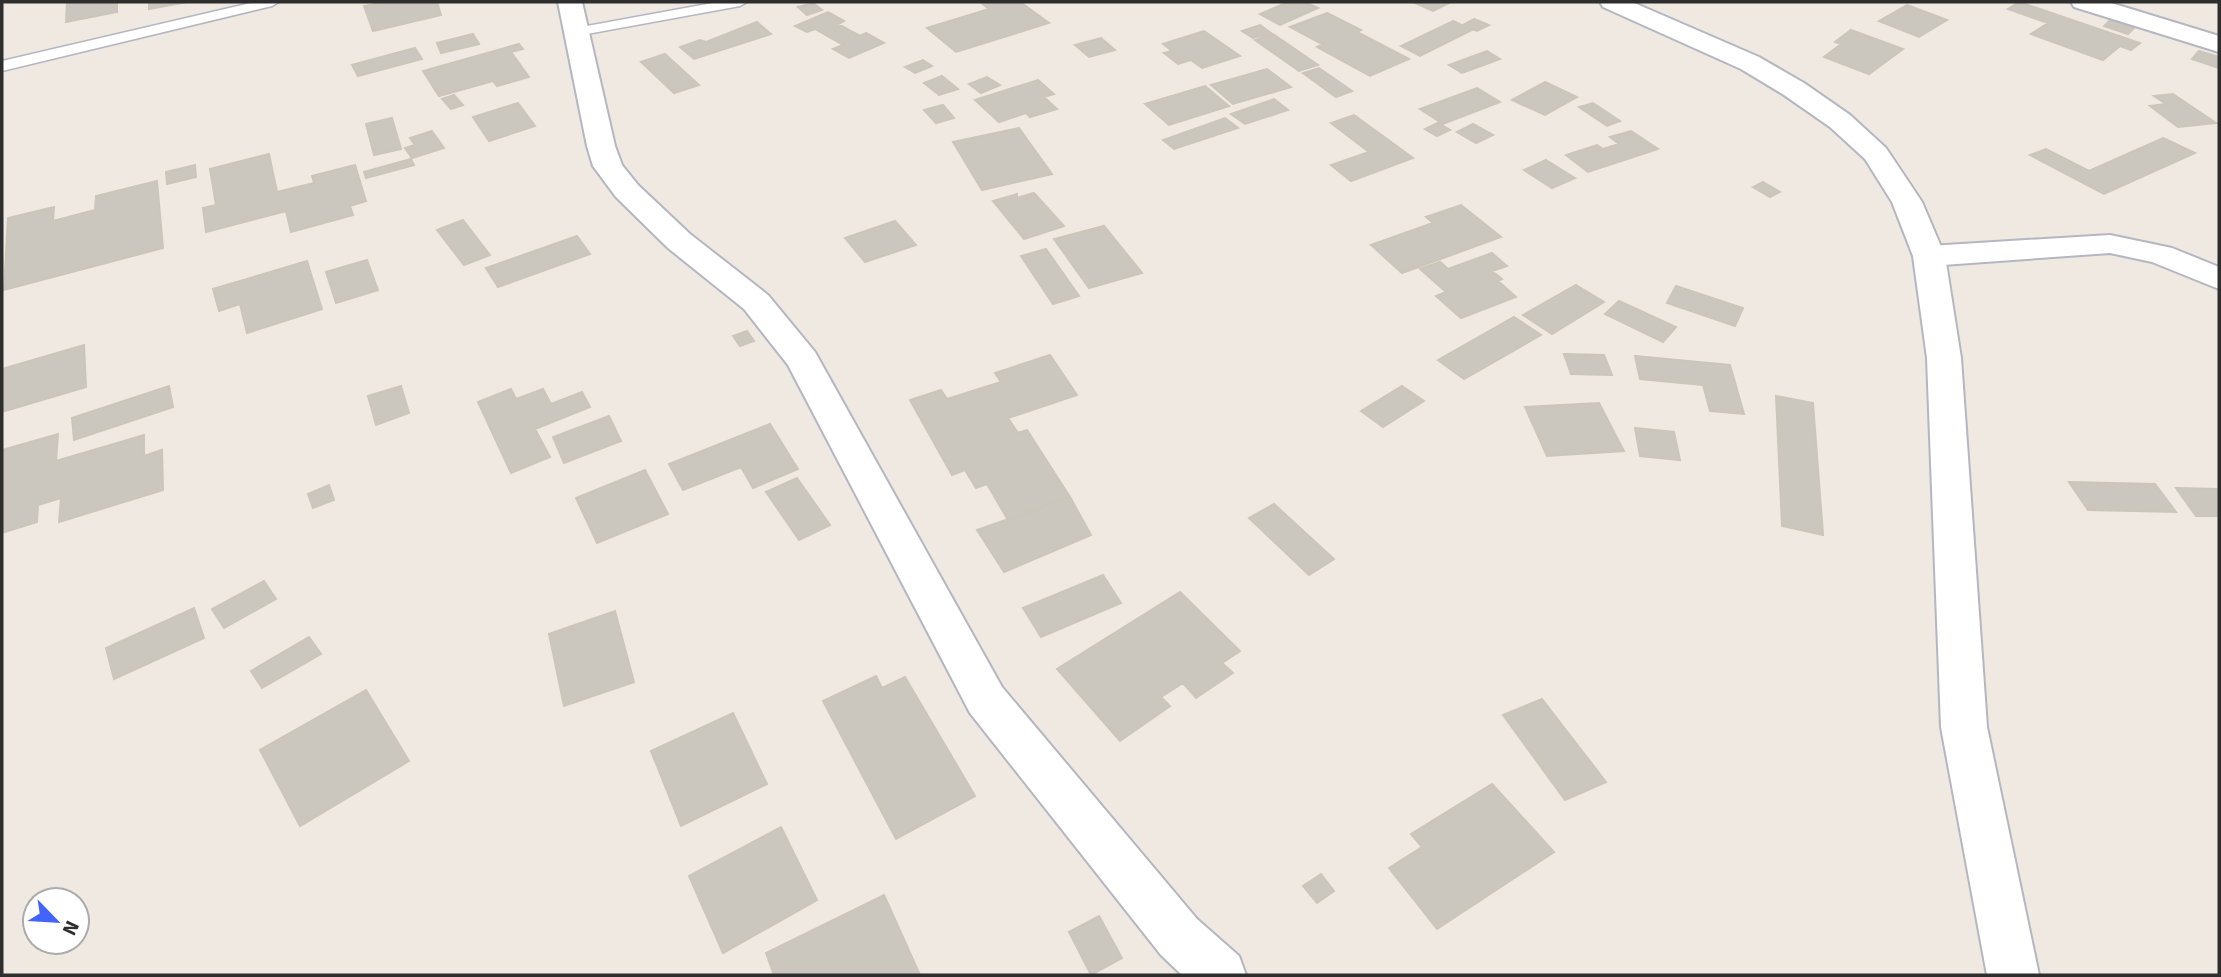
<svg xmlns="http://www.w3.org/2000/svg" width="2221" height="977" font-family="Signika,sans-serif">
<style>
.building{fill:#cbc7bf;stroke:#cbc5ba;stroke-width:2}
.lines{fill:none;stroke-linecap:round;stroke-linejoin:round}
.service-casing{stroke:#b4b7c1;stroke-width:3}
.minor-casing{stroke:#b4b7c1;stroke-width:4}
.tertiary-casing{stroke:#b4b7c1;stroke-width:4}
.service{fill:#fff;fill-rule:evenodd}
.minor{fill:#fff;fill-rule:evenodd}
.tertiary{fill:#fff;fill-rule:evenodd}
</style>
<rect width="100%" height="100%" fill="#efe9e1"/>
<path class="building" d="M67 2H117V12L66 22Z
M149 2H187L149 9Z
M386 2H437L441 15 373 31 364 6Z
M980 2H1020L1049 23 956 52 927 28 989 9Z
M1288 2H1305L1318 8 1280 25 1260 14Z
M1413 2H1451L1433 11Z
M2019 2 2140 43 2131 50 2120 46 2103 60 2031 34 2048 23 2008 9Z
M813 3 822 10 807 15 798 7Z
M1907 5 1947 20 1919 37 1879 21Z
M828 12 844 21 838 24 860 36 866 33 884 43 849 58 833 49 843 45 815 29 807 32 795 26Z
M1327 13 1361 30 1357 32 1409 59 1370 76 1317 47 1322 44 1290 27Z
M1474 19 1489 25 1477 31 1463 25Z
M2110 20 2135 27 2128 34 2104 26Z
M1453 21 1472 30 1420 56 1401 46Z
M757 22 771 34 694 59 680 47 700 40 706 42Z
M1260 25 1271 33 1253 38 1242 31Z
M1851 30 1903 49 1869 74 1824 57 1841 44 1835 42Z
M1204 31 1240 56 1202 68 1191 60 1178 64 1164 53 1172 51 1163 44Z
M473 34 479 44 441 53 437 43Z
M1273 34 1318 65 1299 71 1255 40Z
M1101 38 1115 50 1089 57 1075 45Z
M519 44 523 49 511 52 529 77 497 86 493 81 439 96 423 71Z
M415 48 422 59 358 76 352 65Z
M1487 51 1500 59 1462 73 1449 65Z
M2199 51 2219 57V68L2192 59Z
M665 54 699 85 674 93 641 62Z
M923 60 932 66 915 73 905 67Z
M1319 68 1352 91 1336 97 1303 73Z
M1267 69 1291 87 1233 104 1211 85Z
M942 76 958 89 939 95 924 83Z
M987 77 1000 85 981 93 969 84Z
M1038 80 1054 94 1044 97 1057 109 1030 117 1026 113 999 122 975 100Z
M1545 82 1577 97 1545 115 1512 100Z
M1205 86 1229 106 1169 125 1145 104Z
M1477 88 1500 102 1443 124 1420 109Z
M2173 94 2216 123 2178 127 2150 106 2166 104 2154 96Z
M454 95 463 105 451 109 442 99Z
M1274 99 1288 110 1245 124 1231 114Z
M518 103 535 126 489 141 473 117Z
M1593 103 1620 121 1607 126 1579 107Z
M943 105 954 118 936 123 924 110Z
M1354 115 1413 158 1351 181 1331 165 1369 152 1331 123Z
M392 118 401 149 374 155 366 124Z
M1225 118 1238 128 1174 149 1163 140Z
M1438 123 1450 130 1437 136 1425 129Z
M1473 124 1493 135 1476 143 1457 132Z
M1019 128 1052 174 982 190 953 142Z
M432 131 444 148 412 158 405 148 415 145 410 138Z
M1631 131 1658 149 1588 172 1566 155 1597 145 1603 149 1619 144 1610 137Z
M2163 138 2195 153 2104 194 2030 155 2046 149 2089 171Z
M269 154 277 192 314 183 312 176 355 165 366 201 350 206 353 215 291 232 286 211 206 232 203 208 216 205 210 169Z
M411 159 414 165 366 178 364 172Z
M1546 160 1575 178 1552 188 1524 170Z
M195 165 196 177 167 184 166 172Z
M157 181 163 248 4 290 8 218 54 207 53 221 95 210 96 196Z
M1763 182 1780 192 1770 197 1753 187Z
M1034 193 1064 226 1024 239 993 201 1017 194V198Z
M1461 205 1501 237 1402 273 1371 245 1433 223 1426 217Z
M463 220 490 255 464 265 437 230Z
M895 221 916 245 865 262 845 238Z
M1104 226 1142 273 1089 288 1054 239Z
M577 236 590 254 498 287 486 268Z
M1046 249 1079 296 1053 304 1021 256Z
M1492 253 1507 266 1492 271 1502 279 1498 281 1516 297 1461 318 1436 296 1446 292 1420 269 1440 262 1448 269Z
M367 260 378 290 336 303 326 272Z
M307 261 322 309 247 333 240 304 219 311 213 289Z
M1576 285 1604 302 1552 334 1523 315Z
M1676 286 1743 308 1735 326 1667 303Z
M1619 301 1676 327 1663 342 1605 314Z
M1514 317 1541 335 1464 379 1438 360Z
M747 331 754 341 740 346 733 336Z
M84 345 86 387 2 412V369Z
M1564 354 1604 355 1612 375 1571 374Z
M1050 355 1077 395 1008 418 1018 433 1027 430 1070 497 1008 520 987 484 976 488 965 470 952 475 910 400 941 390 947 399 1001 382 995 373Z
M1635 356 1730 365 1744 414 1710 411 1703 385 1640 379Z
M169 386 173 407 74 440 72 418Z
M401 386 409 413 376 425 368 396Z
M1402 386 1424 401 1383 427 1361 411Z
M511 389 516 399 543 389 551 404 582 392 590 407 535 429 550 457 511 473 478 402Z
M1776 396 1813 403 1823 535 1782 526Z
M1599 403 1624 451 1547 456 1525 407Z
M609 416 621 441 564 463 553 437Z
M770 424 798 469 753 488 741 467 683 490 669 464Z
M1635 428 1674 432 1680 460 1640 456Z
M58 434 56 461 144 435V456L162 450 163 490 59 522 61 498 38 505 37 522 2 533V450Z
M645 470 668 514 597 543 576 498Z
M797 478 830 525 799 540 766 492Z
M2069 482 2155 484 2176 512 2088 510Z
M329 485 334 500 313 508 308 494Z
M2176 488 2219 489V516H2196Z
M1070 497 1091 535 1004 572 977 530Z
M1274 504 1334 559 1309 575 1249 518Z
M1103 575 1121 603 1041 637 1023 608Z
M264 581 276 599 224 628 212 609Z
M1180 592 1240 651 1222 663 1233 673 1196 698 1183 683 1161 697 1170 706 1120 741 1057 669Z
M194 608 204 638 114 679 106 648Z
M615 611 634 682 564 706 549 634Z
M309 637 321 654 262 688 251 671Z
M876 676 882 688 905 677 975 796 896 839 823 701Z
M366 690 409 761 300 826 260 750Z
M1542 699 1606 782 1565 800 1503 715Z
M733 713 767 784 681 826 651 751Z
M1492 784 1554 852 1437 929 1389 868 1422 847 1411 834Z
M781 827 817 900 723 953 689 876Z
M1321 874 1334 891 1317 903 1303 886Z
M884 895 920 975H774L766 953Z
M1099 916 1122 958 1091 975 1069 932Z"/>
<g class="lines">
<defs>
<path id="service" d="M255 2H279L272 6 2 71V61Z
M718 2H747L740 6 576 36 569 32 576 28Z"/>
<path id="minor" d="M558 2H582L615 146 622 165 638 185 690 234 768 295 815 352 1002 687 1197 919 1239 956 1246 975H1182L1161 955 970 713 788 365 744 309 668 248 616 197 593 166 587 146Z
M2071 2H2108L2219 36V52L2074 7Z
M2110 235 2172 248 2219 267V289L2152 262 2110 253 1929 266 1918 263 1913 256 1918 249 1929 246Z"/>
<path id="tertiary" d="M1600 2H1632L1759 57 1804 83 1850 115 1886 148 1922 202 1945 256 1961 358 1987 727 2039 975H1987L1941 727 1927 358 1913 256 1892 202 1865 159 1830 127 1784 95 1741 69 1603 7Z"/>
</defs>
<use href="#service" class="service-casing"/>
<use href="#minor" class="minor-casing"/>
<use href="#tertiary" class="tertiary-casing"/>
<use href="#service" class="service"/>
<use href="#minor" class="minor"/>
<use href="#tertiary" class="tertiary"/>
</g>
<rect width="2221" height="977" fill="none" stroke="#2e2e2e" stroke-width="7"/>
<g transform="translate(56 921) rotate(115)"><circle r="33" fill="#ffffff" stroke="#ababab" stroke-width="2"/>
<path d="M0-5L12 26L0 18L-12 26Z" fill="#4264fb"/>
<text y="-10" font-size="19" font-weight="bold" text-anchor="middle" fill="#2e2e2e">N</text>
</g>
</svg>
